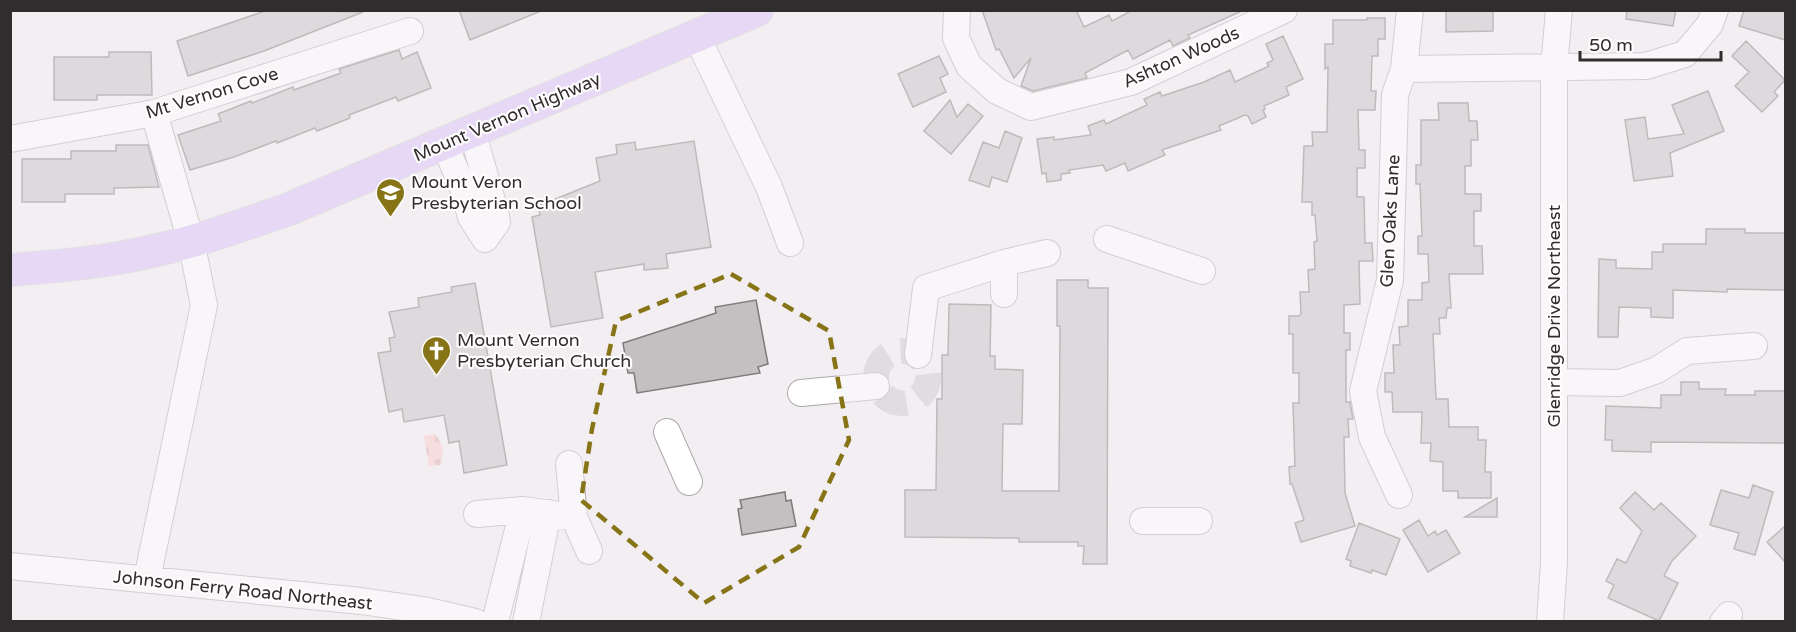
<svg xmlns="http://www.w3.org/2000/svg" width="1796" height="632" font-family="'Varela Round',sans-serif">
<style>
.cemetery{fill:url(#cemetery-stones)}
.building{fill:#c4bfc1;stroke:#7e7a7b;stroke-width:1.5}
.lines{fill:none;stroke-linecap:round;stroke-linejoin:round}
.minor-tunnel{stroke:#cbc7cb;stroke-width:26;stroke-dasharray:26 13;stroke-linecap:butt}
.minor-casing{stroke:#aba7ab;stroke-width:28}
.major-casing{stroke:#cdcdcd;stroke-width:34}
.minor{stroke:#fff;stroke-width:26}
.major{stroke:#d9bff8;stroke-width:32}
.marked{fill:none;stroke:#867417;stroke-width:4.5;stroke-dasharray:12 8;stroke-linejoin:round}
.labels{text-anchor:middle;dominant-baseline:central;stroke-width:4.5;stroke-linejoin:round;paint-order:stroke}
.street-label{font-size:18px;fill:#2f2d2e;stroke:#fffcfe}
.poi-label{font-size:18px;fill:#2f2d2e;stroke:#fffcfe;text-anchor:start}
</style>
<defs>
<pattern id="cemetery-stones" width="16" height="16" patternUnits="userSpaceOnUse" patternTransform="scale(1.5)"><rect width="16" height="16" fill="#fcc8c5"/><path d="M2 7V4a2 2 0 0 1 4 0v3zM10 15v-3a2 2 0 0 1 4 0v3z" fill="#d8acaa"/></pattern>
</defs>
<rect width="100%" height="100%" fill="#f2eef2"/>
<path class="cemetery" d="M435 434C443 444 445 453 440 465L429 466 424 436Z"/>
<path class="building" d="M268 10 363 12 264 51 188 76 177 41Z
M459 10H541V11L470 40Z
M982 10H1076L1084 27 1109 15 1112 21 1133 10H1244L1188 35 1190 38 1173 46 1170 40 1133 59 1128 50 1085 73 1087 78 1033 91 1021 86 1031 58 1014 78 999 49 996 50Z
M1446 10H1493V31L1446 32Z
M1627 10H1676L1673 26 1626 19Z
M1744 10H1785V40L1739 26Z
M1367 18H1385V39H1378V56H1372L1371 91H1376L1375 110H1358L1359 150H1365V168H1357V197H1364L1365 243H1372L1373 261H1359L1360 304 1344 305V333H1350V350H1346V402H1350L1353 419H1348L1349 437H1344L1345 493 1355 526 1301 542 1295 523 1304 520 1292 484H1290L1289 467 1295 466 1293 403H1299V373H1293V334H1289V316H1299L1301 314 1300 292H1309L1308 270 1315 269 1314 242 1317 241 1315 215H1312V202H1302L1304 146H1313L1312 132H1327L1328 67 1325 69V44H1333V20H1367Z
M1283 36 1303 79 1286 87 1289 95 1264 106 1265 109 1263 110 1266 117 1252 124 1248 116 1245 115 1219 126 1221 130 1162 150 1165 155 1128 171 1125 163 1106 171 1103 165 1069 170 1070 173 1061 174V180L1047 182 1046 173 1042 174 1037 139 1054 137V140L1091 135 1088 126 1104 120 1106 124 1147 105 1144 99 1160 92 1162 96 1204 82 1230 70 1235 82 1269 66 1267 63 1273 60 1266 44Z
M1746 41 1785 80 1774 92 1778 96 1762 112 1735 86 1749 72 1732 56Z
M399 50 402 59 417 52 431 88 398 101 396 97 349 115 350 118 317 131 315 128 277 143 276 141 234 157 190 170 178 135 221 121 218 114 251 101 252 103 293 87 294 90 341 73 339 69Z
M109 52H151L152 95H97V100H54V57H109Z
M939 56 948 74 940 78 946 92 913 107 898 74Z
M1708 91 1724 131 1670 153 1673 176 1634 181 1625 120 1645 117 1648 139 1684 134 1672 105Z
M950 100 957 117 968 104 983 116 951 154 924 131Z
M1438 103H1468L1469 121H1477L1478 140H1471V166H1465V194H1481V211H1474V246H1482L1483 274H1449L1451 308H1447L1446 318H1439L1440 334H1433L1436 399H1448L1449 427H1478V440H1486L1485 472H1491V498H1458V491H1443V462L1430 461 1431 443H1421L1422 412H1393L1392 392H1385V373H1394L1393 345H1400L1399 327 1408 326V300H1422V283L1429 282 1428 254H1418V236H1422L1420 184H1416V165H1421V120H1439Z
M1005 131 1022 138 1007 182 992 177 989 187 969 180 983 142 999 148Z
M694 141 711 247 666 254 668 268 644 270V264L595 272 603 318 551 327 532 217 540 215 538 206 600 181 596 158 617 154 616 145 635 142 636 150Z
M116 145H148L159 187 114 188V194H65V202H22V159H71V151H116Z
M1706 229H1745V233H1785V290L1727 289V292L1673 290V318L1651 317V308L1619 307 1618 337H1598L1599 259 1616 260V268L1652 269V252H1663V244H1706Z
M1057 280H1088V288H1108L1107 564H1083L1084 546H1078V542H1019V538L905 537V490H936L937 399H942V355H948L949 304 991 305 990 356H995V369L1023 370 1022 424H1003L1002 491H1059L1060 326H1057Z
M475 283 507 465 464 473 459 441 449 443 444 415 404 422 402 409 389 412 378 353 391 351 389 338 395 337 389 312 419 307 418 298 452 292 451 287Z
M756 300 768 364 758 367 760 373 637 393 634 373H628L623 343 716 313 715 307Z
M1681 382H1699V389H1726L1725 395H1755V391H1785V443L1651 442V452L1612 451V440H1605L1606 406 1661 408V395H1681Z
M1753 485 1773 492 1755 555 1734 549 1739 533 1710 525 1721 490 1749 498Z
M785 492 786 501 791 500 796 526 742 535 738 509 742 508 740 500Z
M1635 492 1654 510 1661 503 1696 536 1672 561 1664 576 1678 583 1659 621 1608 598 1614 585 1606 581 1617 559 1626 563 1642 531 1620 508Z
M1497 498V517H1465Z
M1419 520 1428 536 1435 531 1437 535 1446 530 1460 553 1428 572 1403 530Z
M1359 523 1400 539 1386 575 1372 570 1371 573 1350 566 1351 561 1346 559Z
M1785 526V562L1767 542Z"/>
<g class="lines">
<path class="minor-tunnel" d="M876 377a26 26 0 1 1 52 0a26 26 0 1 1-52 0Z"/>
<defs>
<path id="minor" d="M957 10 956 38 969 66 997 91 1031 107 1131 82 1284 10
M697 37 769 187 790 243
M1404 69 1646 66 1685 54 1710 24 1715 10
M10 139 154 113 410 31
M444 143 463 188 471 217 485 239 497 222 495 211 472 131
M1107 239 1202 271
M1004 294V263
M918 355 926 288 1004 263 1047 253
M1555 382 1620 383 1657 370 1687 351 1754 346
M801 393 876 386
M667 432 689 482
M569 464 574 517 589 551
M1399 495 1372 437 1363 391 1390 280 1395 95 1404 69 1410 10
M477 514 523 510 574 517
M1143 521H1199
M10 566 361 601 423 610 475 622
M147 579 204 305 191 241 154 113
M495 622 523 510
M526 622 548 513
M1550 622 1554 562V68L1559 10
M1723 622 1729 615"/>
<path id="major" d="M10 270C60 266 109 262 157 250 202 240 245 224 289 209L757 10"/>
</defs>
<use href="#minor" class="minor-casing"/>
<use href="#major" class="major-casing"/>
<use href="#minor" class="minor"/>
<use href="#major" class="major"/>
</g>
<path d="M0 0H1796V632H0ZM731 274 829 331 849 440 799 547 704 603 581 500 592 429 616 321Z" fill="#f2eef2" fill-opacity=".55" fill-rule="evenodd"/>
<path class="marked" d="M731 274 829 331 849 440 799 547 704 603 581 500 592 429 616 321Z"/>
<defs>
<symbol id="school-pin" viewBox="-11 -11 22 30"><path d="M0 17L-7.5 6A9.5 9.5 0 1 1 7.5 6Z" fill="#867417" stroke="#fffcfe"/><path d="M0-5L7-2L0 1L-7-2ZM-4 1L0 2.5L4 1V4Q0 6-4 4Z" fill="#fff"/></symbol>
<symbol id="church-pin" viewBox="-11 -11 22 30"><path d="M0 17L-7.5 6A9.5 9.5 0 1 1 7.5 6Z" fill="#867417" stroke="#fffcfe"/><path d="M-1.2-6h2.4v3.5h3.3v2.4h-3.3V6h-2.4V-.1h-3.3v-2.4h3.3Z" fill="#fff"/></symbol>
</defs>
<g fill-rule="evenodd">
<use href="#school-pin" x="374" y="176" width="33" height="45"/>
<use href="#church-pin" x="420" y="334" width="33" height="45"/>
</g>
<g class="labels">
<g class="street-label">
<text transform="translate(1181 57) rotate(-24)">Ashton Woods</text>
<text transform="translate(212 93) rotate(-17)">Mt Vernon Cove</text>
<text transform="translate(507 117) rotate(-23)">Mount Vernon Highway</text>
<text transform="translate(1390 221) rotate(-87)">Glen Oaks Lane</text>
<text transform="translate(1554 316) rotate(-90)">Glenridge Drive Northeast</text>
<text transform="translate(243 590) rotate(6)">Johnson Ferry Road Northeast</text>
</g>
<g class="poi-label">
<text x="411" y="182">Mount Veron<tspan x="411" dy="21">Presbyterian School</tspan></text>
<text x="457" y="340">Mount Vernon<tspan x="457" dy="21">Presbyterian Church</tspan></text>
</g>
</g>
<rect width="1796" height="632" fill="none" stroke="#2f2d2e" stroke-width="24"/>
<path d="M1580 51v9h141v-9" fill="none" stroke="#2f2d2e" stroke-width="3"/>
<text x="1589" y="51" font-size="18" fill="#2f2d2e" stroke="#fffcfe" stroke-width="4.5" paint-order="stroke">50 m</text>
</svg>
